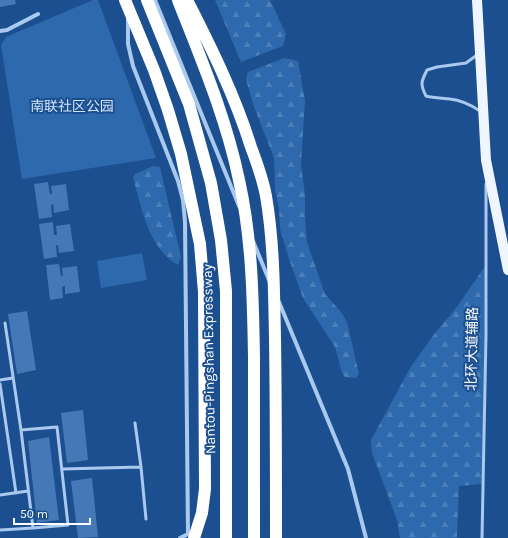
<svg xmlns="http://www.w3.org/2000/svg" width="508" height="538" font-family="Karla,'Noto Sans SC',sans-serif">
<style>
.forest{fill:url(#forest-firs)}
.park{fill:#2e69ad}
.building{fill:#4478b7}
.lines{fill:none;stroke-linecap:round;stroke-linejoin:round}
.lane{stroke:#a9c9ee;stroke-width:3}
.street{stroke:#a9c9ee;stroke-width:4}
.primary{stroke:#f0f6ff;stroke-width:10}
.highway{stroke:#fff;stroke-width:12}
.labels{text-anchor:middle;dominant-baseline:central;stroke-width:4;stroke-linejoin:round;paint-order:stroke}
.park-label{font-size:14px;fill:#cfe3fa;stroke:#1b4f8f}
.street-label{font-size:14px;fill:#fff;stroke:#1b4f8f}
</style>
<defs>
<pattern id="forest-firs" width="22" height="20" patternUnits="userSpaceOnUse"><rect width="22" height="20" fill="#2e69ad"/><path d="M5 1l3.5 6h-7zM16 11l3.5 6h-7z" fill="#4d80b9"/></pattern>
</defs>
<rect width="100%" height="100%" fill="#1b4f8f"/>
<path class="forest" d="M215 0H270L286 34 283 46 241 62Z
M284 58 298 61 305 101 301 165 305 195V219L307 242 325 294 341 312 347 322 359 374 356 378 345 377 342 373 335 347 303 298 289 259 280 229 279 209 275 190 274 158 253 104 246 79 248 72Z
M153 166 160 167 181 257 178 265C148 248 142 208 133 178L135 174Z
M486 265 482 484 459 486 457 538H400L397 520 372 453 371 440 410 368 435 333 456 308Z"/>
<path class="park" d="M93 0H98L156 158 22 179 1 45 6 37Z
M142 253 147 280 101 288 97 261Z"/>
<path class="building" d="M0 0H15L16 4 0 7Z
M48 182 50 194H52L51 186 66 184 69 210 54 213 53 204 51 205 52 217 39 219 34 184Z
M53 222 54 235H57L56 226 70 224 74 251 59 253 58 245H56L57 257 44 259 39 224Z
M59 264 61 276H63L62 268 77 266 80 292 65 294V286L62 287 63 298 50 300 46 265Z
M27 311 36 370 17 374 8 314Z
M83 410 88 460 67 463 61 413Z
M49 437 59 520 37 523 28 441Z
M92 478 98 537 78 538 71 481Z"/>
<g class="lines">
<path class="lane" d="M477 55 466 63 437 67 427 70C421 82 420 84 426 96 434 98 442 98 450 99 461 100 471 105 480 111
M0 380 13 378
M0 384 16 493
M135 423 141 467
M21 430 57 427 68 525 33 528
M63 469 141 467 146 519
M0 495 28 491
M0 530 33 528 21 430 5 323
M482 538 486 335V184"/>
<path class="street" d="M155 0 239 206
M128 18V44L133 66 178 181 183 200 185 222 188 534 180 538
M0 31 7 30 38 14
M253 241 269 280
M279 302 348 469 366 538"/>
<path class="primary" d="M477 0 486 160 508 270"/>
<path class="highway" d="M125 0 154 70 168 110 181 154 200 244 204 292 205 489 202 513 194 538
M147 0 189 104 211 183 221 240 226 291V538
M178 0C201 59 226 117 239 180 252 238 253 297 254 357 254 417 254 478 254 538
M187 0C211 47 235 96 251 147 257 163 263 180 266 196 274 243 274 291 275 338 276 405 276 471 276 538"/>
</g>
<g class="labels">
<g class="park-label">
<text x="72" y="106">南联社区公园</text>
</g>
<g class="street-label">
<text transform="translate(472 349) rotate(-89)">北环大道辅路</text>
<text transform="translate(209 359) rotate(-91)">Nantou-Pingshan Expressway</text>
</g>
</g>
<path d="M14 518v6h76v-6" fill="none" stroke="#ffffff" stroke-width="2"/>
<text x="20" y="518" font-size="12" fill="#ffffff" stroke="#1b4f8f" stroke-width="3" paint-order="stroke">50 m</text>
</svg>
